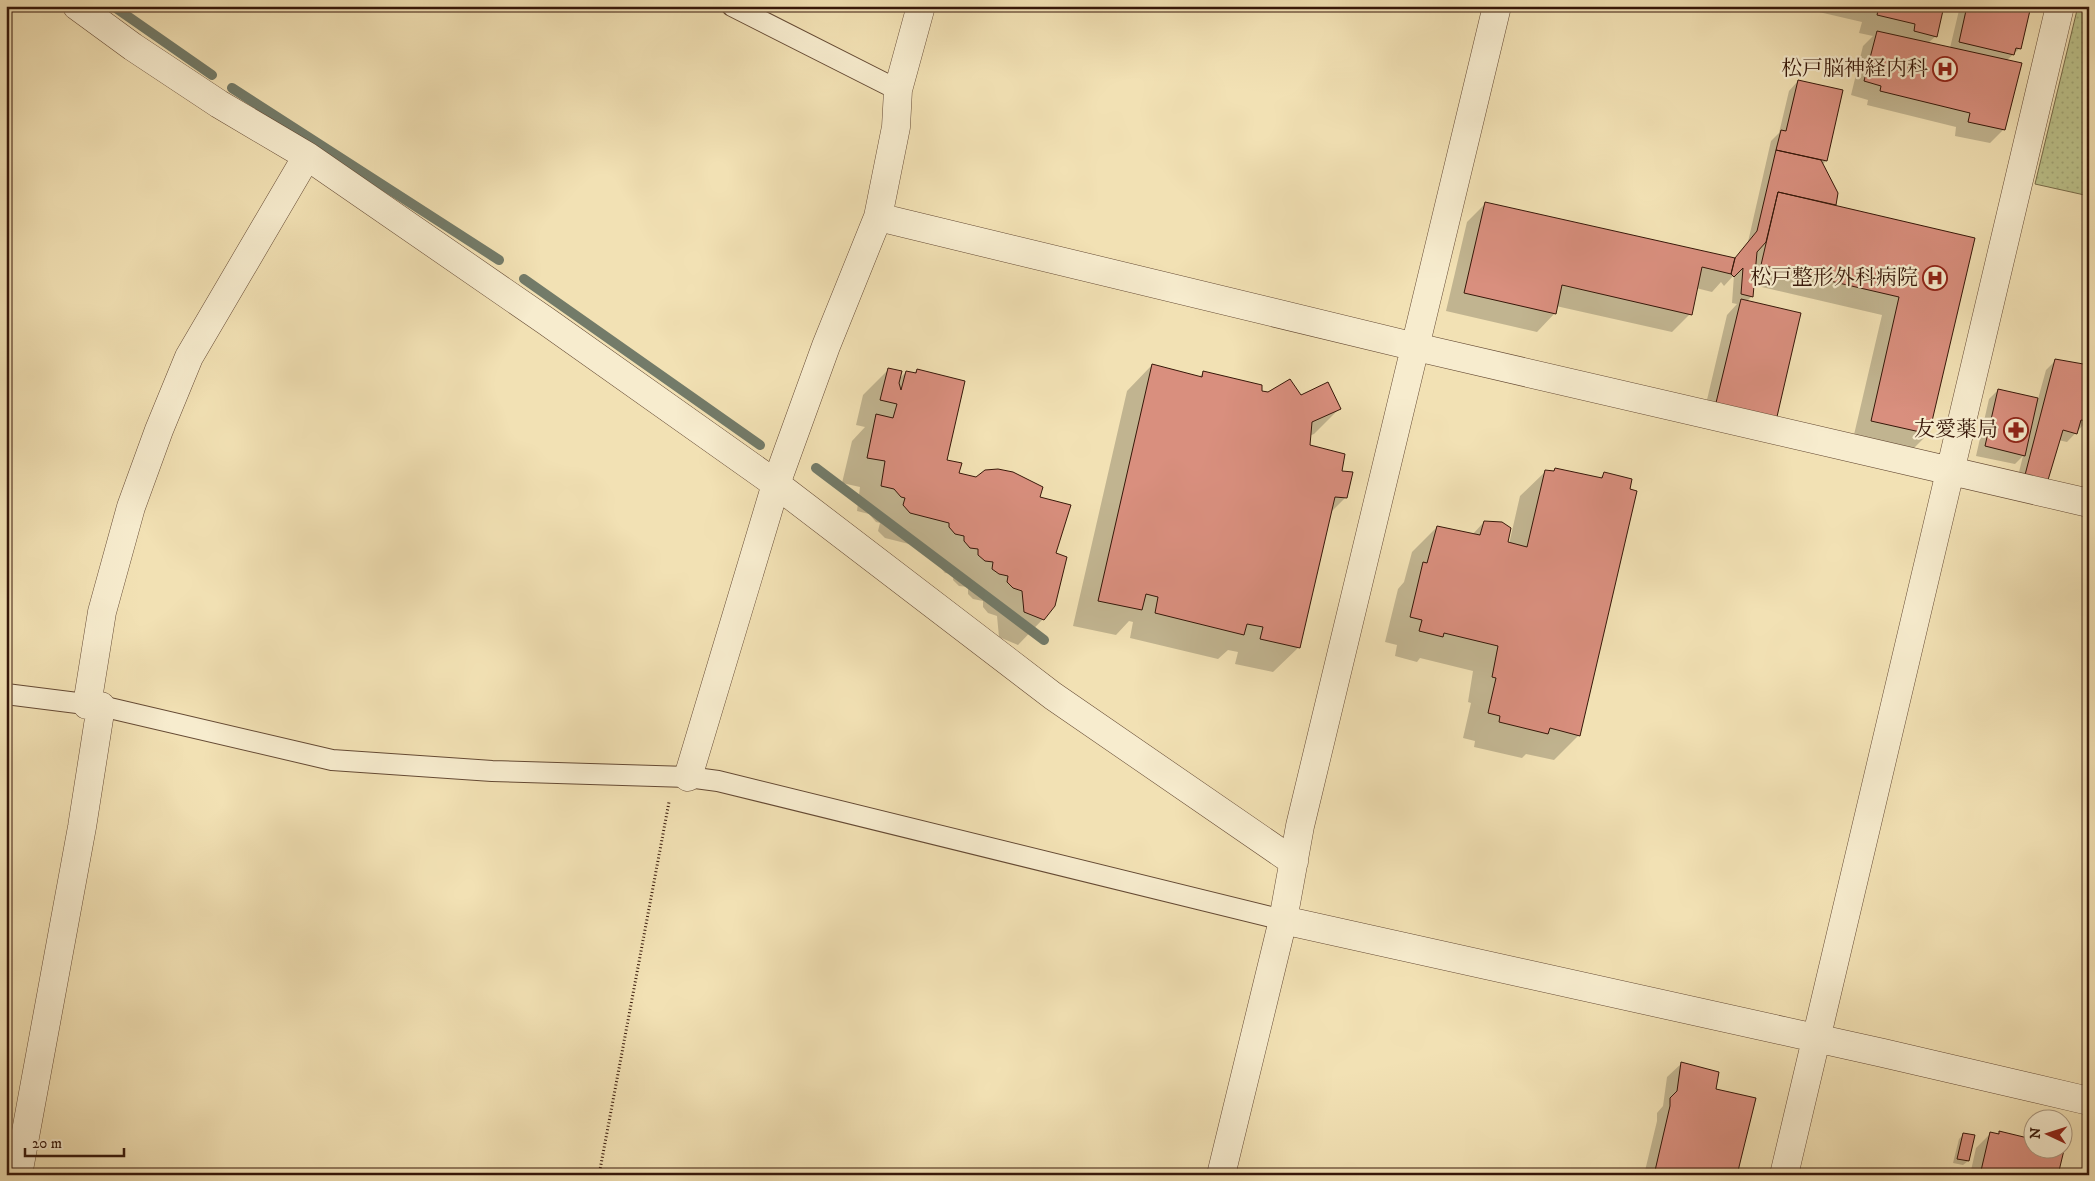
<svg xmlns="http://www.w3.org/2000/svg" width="2095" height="1181" font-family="'IM FELL DW Pica','Noto Serif JP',serif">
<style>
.grass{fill:url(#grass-dots);stroke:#796c4a}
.shadow{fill:#0003}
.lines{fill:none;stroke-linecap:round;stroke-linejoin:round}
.stream{stroke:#737b69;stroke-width:10}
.building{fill:#d98f7e;stroke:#361709}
.lane-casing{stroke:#654a34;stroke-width:22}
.street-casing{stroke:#654a34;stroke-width:29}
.path{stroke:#361709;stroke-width:3;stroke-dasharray:1 2.5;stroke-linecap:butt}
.lane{stroke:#f7ecce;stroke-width:20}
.street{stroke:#f7ecce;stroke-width:28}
.labels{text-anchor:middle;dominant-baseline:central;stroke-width:4.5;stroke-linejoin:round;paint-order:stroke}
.poi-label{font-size:21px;fill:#361709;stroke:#f7ecce;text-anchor:end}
</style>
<defs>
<pattern id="grass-dots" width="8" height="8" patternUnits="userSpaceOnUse" patternTransform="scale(1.25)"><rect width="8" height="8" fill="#bcc28b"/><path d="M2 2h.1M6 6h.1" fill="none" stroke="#a2a677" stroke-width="1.8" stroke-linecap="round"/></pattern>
</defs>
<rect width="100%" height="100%" fill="#f2e1b4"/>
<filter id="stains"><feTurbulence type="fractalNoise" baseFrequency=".004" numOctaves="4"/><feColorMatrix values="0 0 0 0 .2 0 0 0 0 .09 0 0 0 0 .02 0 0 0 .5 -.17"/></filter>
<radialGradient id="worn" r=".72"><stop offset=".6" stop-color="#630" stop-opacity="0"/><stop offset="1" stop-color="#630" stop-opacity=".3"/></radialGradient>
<path class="grass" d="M2078 6H2089V196L2035 184Z"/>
<path class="shadow" d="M1793 6H1943L1936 36 1928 43 1950 48 1960 6H2030L2020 48 2006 61 2004 129 1990 143 1955 136 1956 127 1867 105 1868 100 1851 95 1863 46 1873 36 1859 33 1862 22Z
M1798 81 1826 161 1822 165 1836 194 1834 206 1973 238 1928 434 1910 452 1853 439 1882 315 1753 285 1752 296 1746 302 1799 314 1702 421 1727 315 1737 304 1732 303 1734 275 1724 286 1721 282 1712 292 1696 288 1690 314 1672 332 1556 306 1555 313 1537 332 1446 311 1467 222 1485 204 1734 260 1748 242 1771 141 1779 133 1789 91Z
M2055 361 2087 421 2067 442 2058 440 2042 477 2019 472 2023 456 2015 464 1976 456 1989 399 1998 390 2038 399 2046 370Z
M1152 365 1199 377 1204 372 1261 392 1300 397 1339 409 1314 434 1309 436V446L1340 472 1346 497 1329 514 1299 647 1273 672 1235 664 1238 652 1228 650 1218 659 1130 638 1133 622 1129 621 1116 635 1073 626 1127 391Z
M888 370 898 380 906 372 913 374 917 370 945 461 958 474 1039 498 1054 554 1043 619 1018 645 999 637 997 616 988 613 983 607V601L973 599 968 594V587L959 586 953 580 954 574 945 573 939 566 940 561 930 559 924 553 925 548 885 538 878 531 880 523 876 522 869 514 857 511 860 487 842 483 852 441 865 427 856 425 863 395Z
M1555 469 1599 479 1604 474 1579 735 1554 760 1526 754 1522 758 1474 747 1475 741 1463 738 1471 703 1468 702 1473 671 1420 658 1417 662 1395 656 1397 645 1385 642 1398 589 1404 582 1412 552 1437 527 1472 535 1484 522 1509 544 1520 496 1546 471 1552 472Z
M1682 1063 1715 1090 1736 1175H1644L1657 1121V1113L1663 1106 1667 1077Z
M2000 1133 2032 1140V1148L2057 1175H1970L1976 1148 1990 1134 1997 1135Z
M1963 1135 1968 1161 1963 1165 1953 1163 1959 1139Z"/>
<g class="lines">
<path class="stream" d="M113 6 212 75
M232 88 499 260
M524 279 760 445
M816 468 1044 640"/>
</g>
<path class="building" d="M1879 6H1944L1937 37 1914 31 1915 24 1877 15Z
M1967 6H2031L2021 49 2016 48 2014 55 1959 42Z
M1877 31 2022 63 2005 130 1968 122 1970 113 1880 91 1881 86 1864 81Z
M1798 80 1843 90 1827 161 1776 150 1781 130 1786 131Z
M1776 150 1821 160 1838 193 1836 205 1778 192 1766 242 1757 252 1753 297 1741 294 1743 268 1734 277 1731 274 1735 258 1757 231Z
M1778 192 1975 238 1929 434 1871 421 1899 297 1761 265Z
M1485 202 1735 258 1731 274 1702 267 1692 315 1562 285 1556 314 1464 293Z
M1741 299 1801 313 1776 421 1715 407Z
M2055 359 2089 365V418L2088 421 2081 420 2077 434 2063 430 2048 480 2025 475Z
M1152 364 1202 377 1203 371 1262 385V391L1268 392 1290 379 1301 395 1328 382 1341 409 1312 422 1310 445 1345 454 1342 471 1353 472 1347 498 1335 497 1300 648 1260 639 1263 627 1247 624 1244 635 1155 613 1158 597 1146 594 1142 610 1098 601Z
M888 368 902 371 899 383 901 390 906 371 916 373 917 369 965 381 947 460 962 463 959 473 976 477 985 470 998 469 1013 472 1043 487 1040 497 1071 505 1056 553 1067 557 1055 606 1044 620 1024 612 1022 591 1013 588 1007 582 1008 576 999 574 992 569 993 562 985 561 978 555V549L970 548 964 541V536L955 534 949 527V523L910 513 903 505 905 498 901 497 894 489 881 486 885 461 867 458 876 414 893 418 897 404 880 400Z
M1998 389 2038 398 2025 456 1985 446Z
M1555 468 1602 478 1604 472 1632 479 1630 489 1637 491 1580 736 1550 728 1548 734 1499 722 1500 716 1488 713 1496 678 1492 677 1498 646 1444 633 1443 637 1419 631 1422 620 1410 617 1423 562 1427 563 1437 526 1480 535 1484 521 1502 522 1511 528 1508 542 1527 547 1545 470 1554 471Z
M1681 1062 1719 1072 1716 1089 1756 1098 1737 1175H1654L1670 1106V1098L1677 1091Z
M1999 1131 2032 1139V1148H2062V1145L2065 1146 2058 1175H1980L1990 1132 1999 1134Z
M1963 1133 1975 1135 1969 1161 1957 1159Z"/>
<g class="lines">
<defs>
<path id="lane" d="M732 6 898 90
M6 694 101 706 332 760 492 771 688 777 718 781 1283 920"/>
<path id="street" d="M77 6 133 47 219 104 307 156 546 321 776 484 1053 696 1294 862
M878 217 1416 347 2089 503
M87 705 102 612 131 507 159 430 189 357 307 156
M688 777 776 484 826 346 878 217 896 127 898 90 921 6
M1283 920 1883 1053 2089 1101
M18 1175 82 827 101 706
M1221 1175 1283 920 1300 826 1497 6
M1784 1175 2060 6"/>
</defs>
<use href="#lane" class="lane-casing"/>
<use href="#street" class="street-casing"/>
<path class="path" d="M599 1175 669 802"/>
<use href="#lane" class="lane"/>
<use href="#street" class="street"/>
</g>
<defs>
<symbol id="hospital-ring" viewBox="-11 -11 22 22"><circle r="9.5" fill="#f7ecce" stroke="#8f2418" stroke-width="1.5"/><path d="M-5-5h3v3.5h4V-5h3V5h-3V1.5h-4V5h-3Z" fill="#8f2418"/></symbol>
<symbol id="pharmacy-ring" viewBox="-11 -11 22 22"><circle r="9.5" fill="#f7ecce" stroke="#8f2418" stroke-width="1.5"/><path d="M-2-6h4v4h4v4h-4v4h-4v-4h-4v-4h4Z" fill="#8f2418"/></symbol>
</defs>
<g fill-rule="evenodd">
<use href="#hospital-ring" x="1931" y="55" width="28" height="28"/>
<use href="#hospital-ring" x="1921" y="264" width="28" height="28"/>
<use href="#pharmacy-ring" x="2002" y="416" width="28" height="28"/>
</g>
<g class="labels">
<g class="poi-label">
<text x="1928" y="69">松戸脳神経内科</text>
<text x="1918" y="278">松戸整形外科病院</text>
<text x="1998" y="430">友愛薬局</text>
</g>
</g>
<rect width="2095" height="1181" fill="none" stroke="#f2e1b4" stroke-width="25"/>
<rect x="8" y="8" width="2080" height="1166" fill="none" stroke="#361709" stroke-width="2.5"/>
<rect x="12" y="12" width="2070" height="1156" fill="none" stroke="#361709"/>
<g transform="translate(2048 1134) rotate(274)"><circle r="24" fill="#f7ecce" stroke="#aa977f"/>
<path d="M0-4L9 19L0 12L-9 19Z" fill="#8f2418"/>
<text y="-8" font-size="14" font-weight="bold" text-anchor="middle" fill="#361709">N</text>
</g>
<path d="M25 1148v8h99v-8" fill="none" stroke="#361709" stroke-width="2.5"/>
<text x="32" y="1148" font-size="15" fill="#361709" stroke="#f7ecce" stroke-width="4" paint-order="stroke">20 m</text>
<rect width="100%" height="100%" filter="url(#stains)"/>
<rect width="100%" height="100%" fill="url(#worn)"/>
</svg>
